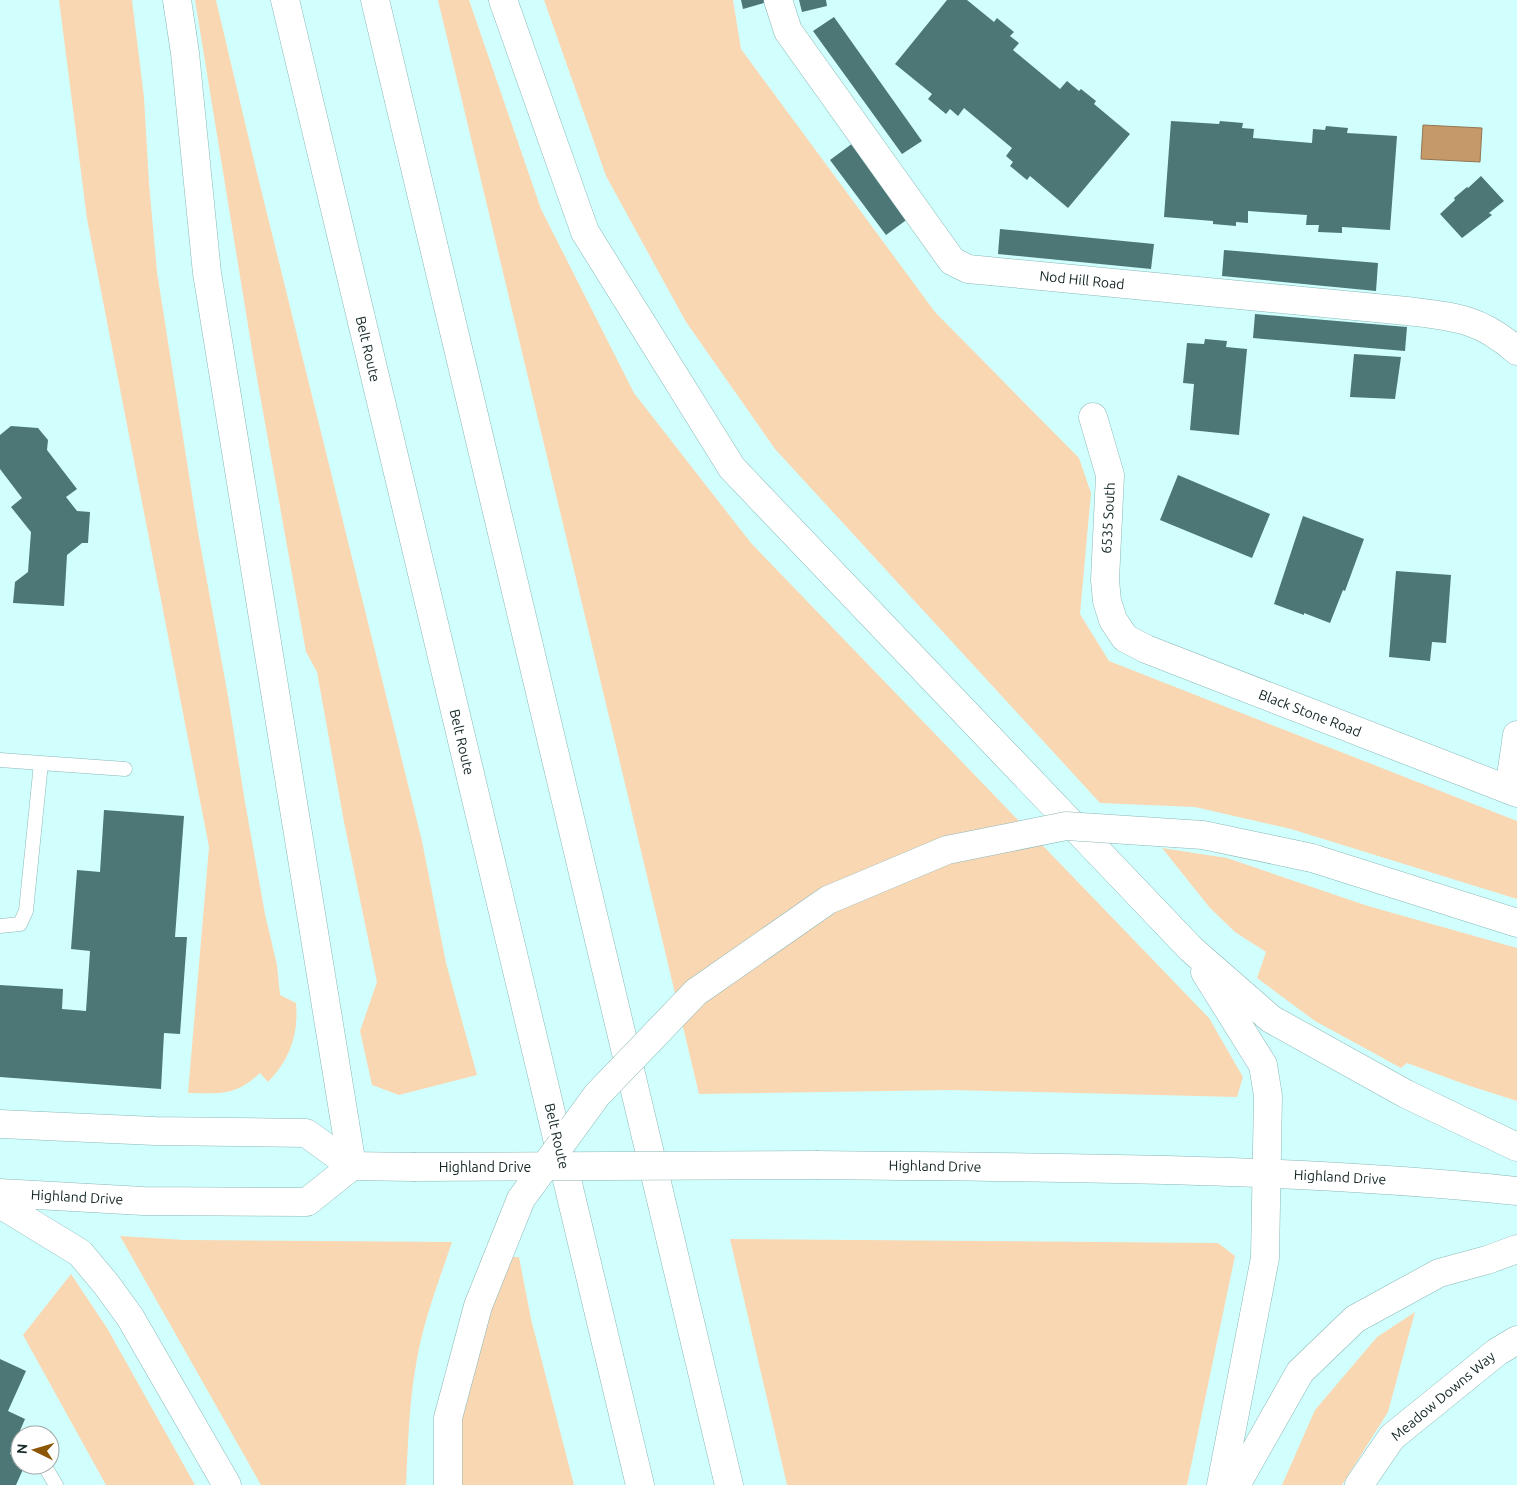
<svg xmlns="http://www.w3.org/2000/svg" width="1517" height="1485" font-family="Ubuntu,sans-serif">
<style>
.green{fill:#fad7b3}
.water{fill:#c69968;stroke:#917654}
.building{fill:#4d7676}
.lines{fill:none;stroke-linecap:round;stroke-linejoin:round}
.service-casing{stroke:#8bb7b6;stroke-width:15}
.minor-casing{stroke:#8bb7b6;stroke-width:29}
.primary-casing{stroke:#8bb7b6;stroke-width:29}
.motorway-casing{stroke:#8bb7b6;stroke-width:29}
.service{stroke:#fff;stroke-width:14}
.minor{stroke:#fff;stroke-width:28}
.primary{stroke:#fff;stroke-width:28}
.motorway{stroke:#fff;stroke-width:28}
.primary-bridge-casing{stroke:#8bb7b6;stroke-width:29;stroke-linecap:butt}
.motorway-bridge-casing{stroke:#8bb7b6;stroke-width:29;stroke-linecap:butt}
.primary-bridge{stroke:#fff;stroke-width:28}
.motorway-bridge{stroke:#fff;stroke-width:28}
.labels{text-anchor:middle;dominant-baseline:central;stroke-width:5;stroke-linejoin:round;paint-order:stroke}
.street-label{font-size:14px;fill:#142525;stroke:#fff}
</style>
<rect width="100%" height="100%" fill="#d1fffe"/>
<path class="green" d="M59 0H132L144 97 149 183 157 272 198 532 228 696 245 802 265 914 277 965 280 995 296 1003C299 1033 290 1060 268 1082L260 1073C234 1097 221 1093 188 1093L209 847 87 219Z
M195 0H216L255 165 422 841 446 963 477 1075 399 1095 372 1085 360 1031 377 982 344 822 317 672 306 652 253 356Z
M438 0H469L541 209 634 393 751 543 1209 1018 1243 1077 1237 1097 951 1090 699 1094Z
M544 0H733L741 49 935 312 1079 458 1091 493 1080 614 1109 661 1517 821V899L1291 829 1195 807 1100 803 775 449 686 322 606 176Z
M1162 848 1227 858 1368 906 1517 948V1101L1467 1085 1407 1063 1401 1068 1315 1021 1257 978 1266 952 1235 932 1210 908Z
M120 1236 184 1240 452 1242C439 1281 424 1319 417 1359 409 1401 408 1443 406 1485H261Z
M730 1239 1218 1243 1235 1256 1187 1485H787Z
M494 1257H519L531 1319 574 1485H445Z
M71 1274 107 1328 195 1485H106L23 1335Z
M1415 1312 1388 1412 1342 1485H1282L1315 1410 1377 1337Z"/>
<path class="water" d="M1423 125 1482 128 1480 162 1421 159Z"/>
<path class="building" d="M741 0H767V2L743 9Z
M799 0H826L827 6 802 12Z
M947 0H967L994 22 997 18 1014 32 1010 36 1019 43 1013 50 1060 89 1067 81 1079 91 1081 89 1096 101 1094 104 1130 134 1068 208 1030 176 1027 180 1010 166 1013 162 1006 156 1012 148 964 108 958 116 950 109 946 114 928 99 932 94 895 64Z
M834 17 922 141 902 154 813 31Z
M1171 121 1219 124 1220 121 1243 123 1242 128 1254 129 1253 138 1312 143 1313 129 1325 130 1326 126 1348 128 1347 133 1397 136 1390 230 1342 227V233L1318 232 1319 225H1306L1307 215 1248 211V223L1236 222V226L1213 224V221L1164 217Z
M853 143 909 218 886 235 830 160Z
M1481 176 1504 201 1489 213 1492 215 1462 238 1440 214 1455 200 1454 198 1467 187 1468 188Z
M1000 229 1154 244 1151 269 998 254Z
M1224 250 1378 263 1376 291 1222 276Z
M1255 314 1407 327 1405 351 1253 338Z
M1205 339 1227 341 1226 347 1247 349 1239 435 1190 430 1194 384 1183 383 1187 343 1204 344Z
M1354 354 1401 357 1395 399 1350 397Z
M11 426 38 428 48 440 47 450 77 489 66 497 77 511 90 512 88 543H82L67 555 64 606 13 603 15 582 28 572 31 532 11 507 22 498 0 469V435Z
M1178 475 1270 514 1252 558 1160 520Z
M1303 516 1364 539 1345 591 1343 590 1330 623 1304 613V615L1274 604Z
M1396 571 1451 575 1446 643 1432 642 1430 661 1389 657Z
M104 810 184 816 175 937H187L180 1034 164 1033 161 1089 0 1077V985L63 989 62 1009 86 1011 90 951 71 949 77 870 100 872Z
M0 1359 26 1371 8 1411 25 1419 10 1454 20 1458V1465H25L16 1485H0Z"/>
<g class="lines">
<defs>
<path id="service" d="M0 760 41 763 26 911 20 924 0 926
M41 763 125 769
M44 1465 56 1485"/>
<path id="minor" d="M778 0 788 31 952 261 968 269 1407 311C1455 317 1480 318 1517 351
M1093 417 1110 475 1105 580 1107 601 1113 620 1125 638 1146 649 1517 793
M1509 790 1517 735
M1359 1485 1392 1437 1497 1352 1517 1340"/>
<path id="primary" d="M0 1124 155 1131 306 1133 352 1166 413 1167
M818 1165C1051 1168 1285 1167 1517 1191
M0 1193 143 1201 307 1202 352 1166"/>
<path id="motorway" d="M177 0 185 53 207 273 352 1166
M285 0 640 1485
M375 0 729 1485
M503 0 585 232 732 468 1191 949 1271 1019 1406 1094 1517 1147
M1312 858 1517 923
M1205 972 1263 1065 1268 1096 1265 1258 1221 1485
M0 1204 80 1253 106 1284 130 1317 227 1485
M1236 1485 1300 1372 1355 1319 1439 1273 1487 1260 1517 1249"/>
</defs>
<use href="#service" class="service-casing"/>
<use href="#minor" class="minor-casing"/>
<use href="#primary" class="primary-casing"/>
<use href="#motorway" class="motorway-casing"/>
<use href="#service" class="service"/>
<use href="#minor" class="minor"/>
<use href="#primary" class="primary"/>
<use href="#motorway" class="motorway"/>
<defs>
<path id="primary-bridge" d="M413 1167 818 1165"/>
<path id="motorway-bridge" d="M448 1485V1418L478 1306 521 1199 597 1095 696 992 828 900 947 850 1066 826 1203 835 1312 858"/>
</defs>
<use href="#primary-bridge" class="primary-bridge-casing"/>
<use href="#motorway-bridge" class="motorway-bridge-casing"/>
<use href="#primary-bridge" class="primary-bridge"/>
<use href="#motorway-bridge" class="motorway-bridge"/>
</g>
<g class="labels">
<g class="street-label">
<text transform="translate(1082 280) rotate(6)">Nod Hill Road</text>
<text transform="translate(368 349) rotate(77)">Belt Route</text>
<text transform="translate(1108 518) rotate(-87)">6535 South</text>
<text transform="translate(1310 713) rotate(21)">Black Stone Road</text>
<text transform="translate(462 742) rotate(77)">Belt Route</text>
<text transform="translate(557 1136) rotate(77)">Belt Route</text>
<text transform="translate(935 1166) rotate(1)">Highland Drive</text>
<text x="485" y="1167">Highland Drive</text>
<text transform="translate(1340 1177) rotate(3)">Highland Drive</text>
<text transform="translate(77 1197) rotate(3)">Highland Drive</text>
<text transform="translate(1443 1396) rotate(-40)">Meadow Downs Way</text>
</g>
</g>
<g transform="translate(35 1450) rotate(275)"><circle r="24" fill="#ffffff" stroke="#a1a8a8"/>
<path d="M0-4L9 19L0 12L-9 19Z" fill="#8b5606"/>
<text y="-8" font-size="14" font-weight="bold" text-anchor="middle" fill="#142525">N</text>
</g>
</svg>
